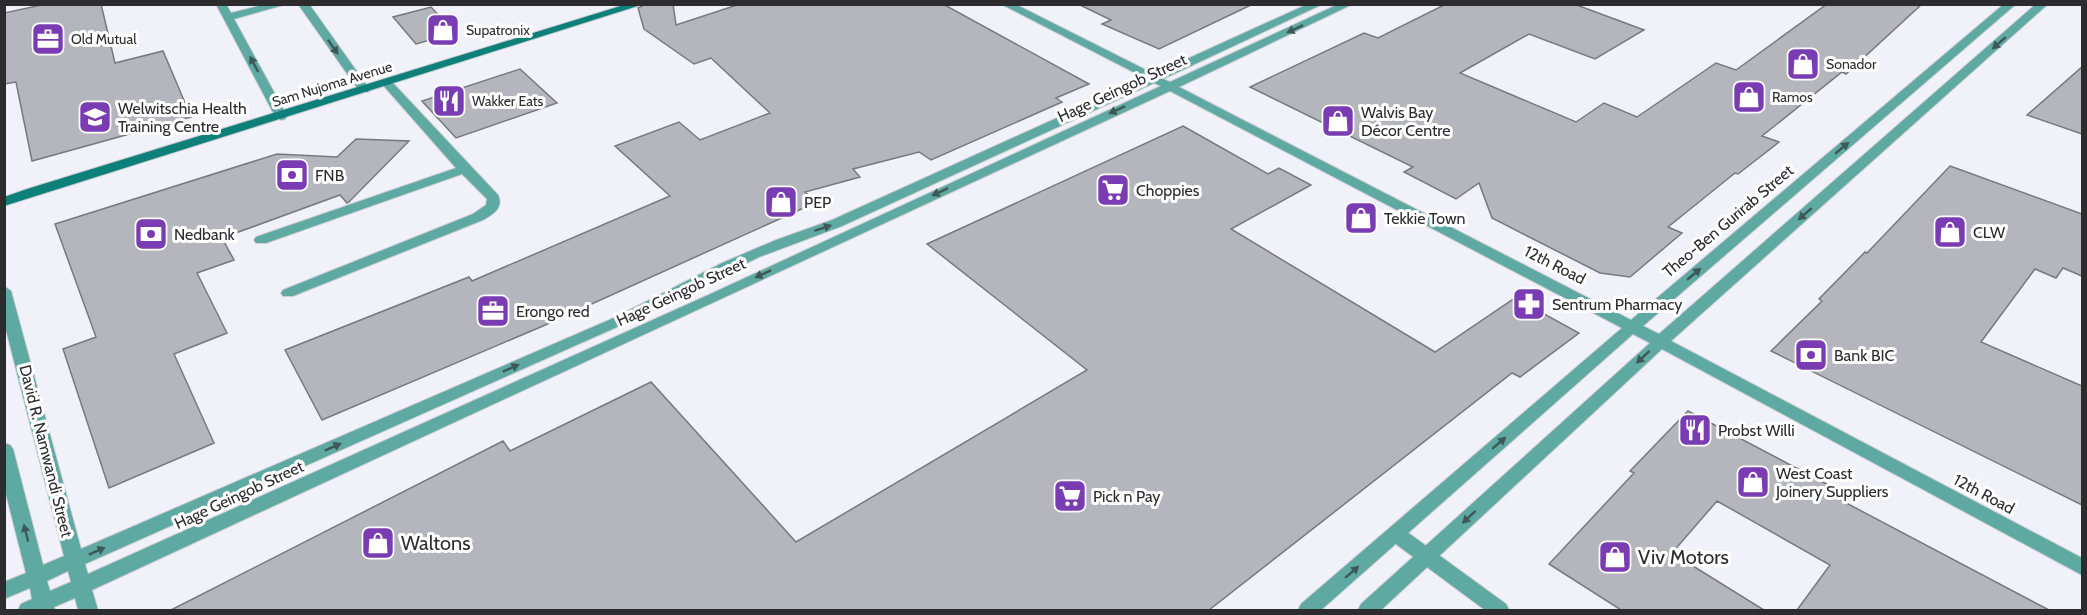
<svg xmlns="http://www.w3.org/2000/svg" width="2087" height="615" font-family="Cabin,sans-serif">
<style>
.building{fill:#b5b6bd;stroke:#78787e;stroke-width:1.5}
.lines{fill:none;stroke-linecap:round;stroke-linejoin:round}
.lane-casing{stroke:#ceced5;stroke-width:2}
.street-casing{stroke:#ceced5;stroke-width:2}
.secondary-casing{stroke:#ceced5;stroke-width:2}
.lane{fill:#5ea9a2;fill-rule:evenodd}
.street{fill:#5ea9a2;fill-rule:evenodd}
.secondary{fill:#0e807a;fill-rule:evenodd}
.oneway{fill:#3e5857}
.labels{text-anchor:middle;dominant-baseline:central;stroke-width:6;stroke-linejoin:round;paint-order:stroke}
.far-poi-label{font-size:14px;fill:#2c2c2f;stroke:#fff;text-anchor:start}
.far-street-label{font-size:14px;fill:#2c2c2f;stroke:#fff}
.street-label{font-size:16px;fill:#2c2c2f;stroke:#fff}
.poi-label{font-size:16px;fill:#2c2c2f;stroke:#fff;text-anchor:start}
.near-poi-label{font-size:20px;fill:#2c2c2f;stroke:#fff;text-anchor:start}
</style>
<rect width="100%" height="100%" fill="#f1f1f9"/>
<path class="building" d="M46 4H101L115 63 163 51 191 117 32 161 16 82 4 84V13Z
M646 4H673L676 25 740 4H943L1089 84 1056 98 1062 102 931 160 919 152 853 169 860 177 805 192 817 202 543 326 322 420 285 350 469 277 472 281 670 196 615 146 679 122 700 140 770 113 711 58 694 64 644 29 638 8Z
M1078 4H1253L1159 49 1102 24 1111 20Z
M1446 4H1574L1644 30 1595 59 1529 34 1460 73 1576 122 1604 103 1637 117 1716 63 1736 70 1827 4H1922L1846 74 1842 72 1762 136 1779 142 1738 174 1735 173 1668 227 1682 233 1630 277 1600 273 1492 218 1479 183 1456 199 1404 172 1413 167 1250 87 1364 33 1378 38Z
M431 7 455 33 416 44 393 17Z
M2082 67V134L2027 115Z
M520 69 557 103 456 138 422 101Z
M1183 126 1268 174 1279 168 1311 185 1231 229 1435 352 1515 298 1579 333 1520 377 1512 373 1209 610H171L503 441 510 451 651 382 796 542 1087 370 927 244Z
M356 139 409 141 349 202 347 203 340 195 222 238 234 260 197 273 227 333 174 354 214 443 109 488 63 349 96 337 55 224 277 154 337 157Z
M1950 166 2082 214V276L2063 268 2056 278 2035 269 1981 342 2082 386V505L1771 351 1822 301 1819 299 1865 252 1867 253Z
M1688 411 1838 490 1833 496 2049 610H1797L1830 565 1717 501 1672 553 1764 610H1621L1549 564 1634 473 1630 471Z"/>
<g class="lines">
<defs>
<path id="lane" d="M216 4H226L231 13 267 4H287L234 19 287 116 285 119 281 120 275 116Z
M298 4H309L370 90 368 92H360Z
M387 80 391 81 498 195C504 208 493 214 483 220L293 296H283L281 293 283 290 473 214 486 205 487 199 462 174 266 243H256L254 240 256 237 456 168 383 85V81Z
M1396 527 1403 529 1506 604 1509 610H1485L1389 539 1387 534 1389 529Z"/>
<path id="street" d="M1001 4H1015L1154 74 1308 4H1323L1163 79 1170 82 1339 4H1353L1179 87 1631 320 2004 4H2016L1643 326 1659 334 2036 4H2048L1671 341 2082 558V575L1662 349 1381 610H1358L1361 604 1650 343 1633 334 1321 610H1298L1301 604 1622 328 1170 91 92 590 98 610H78L75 598 54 607 55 610H18L21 604 32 599 30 588 4 599V582L26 573 4 486V443L10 445 13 449 43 565 64 556 4 322V286L11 291 81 549 616 317 722 263 776 240 832 220 1145 78ZM1154 83 1161 86 706 296 88 574 85 564 626 323 759 257 842 226ZM68 571 71 582 50 591 47 581Z"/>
<path id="secondary" d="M627 4H644L4 206V197L27 189Z"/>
</defs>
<use href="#lane" class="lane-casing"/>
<use href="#street" class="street-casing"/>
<use href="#secondary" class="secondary-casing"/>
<use href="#lane" class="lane"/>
<use href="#street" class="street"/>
<use href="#secondary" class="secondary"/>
</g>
<defs><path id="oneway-solid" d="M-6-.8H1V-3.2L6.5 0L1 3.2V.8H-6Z" transform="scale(1.5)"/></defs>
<g class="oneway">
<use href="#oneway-solid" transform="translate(1295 29) rotate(155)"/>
<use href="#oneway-solid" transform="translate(1999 43) rotate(139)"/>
<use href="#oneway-solid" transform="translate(333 47) rotate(55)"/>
<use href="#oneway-solid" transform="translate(254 64) rotate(-118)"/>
<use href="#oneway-solid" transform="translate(1117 110) rotate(155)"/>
<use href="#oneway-solid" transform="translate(1842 148) rotate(-40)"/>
<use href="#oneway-solid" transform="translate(940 192) rotate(155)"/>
<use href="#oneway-solid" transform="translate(1805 214) rotate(139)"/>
<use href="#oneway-solid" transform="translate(823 228) rotate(-18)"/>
<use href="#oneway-solid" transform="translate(763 274) rotate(155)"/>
<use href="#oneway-solid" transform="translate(1694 274) rotate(-40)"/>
<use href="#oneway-solid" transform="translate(1643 357) rotate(137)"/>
<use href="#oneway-solid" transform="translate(511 368) rotate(-24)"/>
<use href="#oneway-solid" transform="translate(1499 443) rotate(-41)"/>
<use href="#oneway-solid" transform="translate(333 447) rotate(-24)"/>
<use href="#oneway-solid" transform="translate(1469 517) rotate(137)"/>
<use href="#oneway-solid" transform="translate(26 533) rotate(-104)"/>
<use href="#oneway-solid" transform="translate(97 551) rotate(-24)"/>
<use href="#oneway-solid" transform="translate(1352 572) rotate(-41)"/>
</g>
<defs>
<symbol id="shop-square" viewBox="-11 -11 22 22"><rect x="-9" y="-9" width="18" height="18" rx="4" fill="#7a3cb2" stroke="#fff"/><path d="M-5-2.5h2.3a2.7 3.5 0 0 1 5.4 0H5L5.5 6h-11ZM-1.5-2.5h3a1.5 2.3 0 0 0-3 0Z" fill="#fff"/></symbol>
<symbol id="office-square" viewBox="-11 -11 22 22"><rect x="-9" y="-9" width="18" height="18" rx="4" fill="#7a3cb2" stroke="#fff"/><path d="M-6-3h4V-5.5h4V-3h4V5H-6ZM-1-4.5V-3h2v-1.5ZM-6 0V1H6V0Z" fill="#fff"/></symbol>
<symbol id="restaurant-square" viewBox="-11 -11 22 22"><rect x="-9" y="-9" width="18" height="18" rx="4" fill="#7a3cb2" stroke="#fff"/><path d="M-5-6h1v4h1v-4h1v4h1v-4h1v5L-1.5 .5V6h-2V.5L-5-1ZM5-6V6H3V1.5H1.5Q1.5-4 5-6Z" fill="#fff"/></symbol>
<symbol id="university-square" viewBox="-11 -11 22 22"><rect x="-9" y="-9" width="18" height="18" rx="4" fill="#7a3cb2" stroke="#fff"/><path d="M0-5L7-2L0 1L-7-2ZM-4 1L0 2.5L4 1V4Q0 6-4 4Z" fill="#fff"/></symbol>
<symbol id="bank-square" viewBox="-11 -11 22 22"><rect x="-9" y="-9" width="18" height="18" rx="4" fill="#7a3cb2" stroke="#fff"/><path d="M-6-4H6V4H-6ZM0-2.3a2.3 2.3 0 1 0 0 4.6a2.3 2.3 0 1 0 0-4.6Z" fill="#fff"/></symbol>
<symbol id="supermarket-square" viewBox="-11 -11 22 22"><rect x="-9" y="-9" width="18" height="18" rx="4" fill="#7a3cb2" stroke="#fff"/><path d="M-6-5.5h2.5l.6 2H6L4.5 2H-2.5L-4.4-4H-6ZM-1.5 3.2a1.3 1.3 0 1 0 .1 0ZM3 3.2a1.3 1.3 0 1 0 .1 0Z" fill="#fff"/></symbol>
<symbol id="pharmacy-square" viewBox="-11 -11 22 22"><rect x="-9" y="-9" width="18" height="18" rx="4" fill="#7a3cb2" stroke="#fff"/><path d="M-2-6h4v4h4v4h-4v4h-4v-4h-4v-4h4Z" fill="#fff"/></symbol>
</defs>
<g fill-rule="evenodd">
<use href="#shop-square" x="424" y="11" width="38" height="38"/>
<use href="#office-square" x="29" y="20" width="38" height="38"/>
<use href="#shop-square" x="1784" y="45" width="38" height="38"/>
<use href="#shop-square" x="1730" y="78" width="38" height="38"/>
<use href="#restaurant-square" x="430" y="82" width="38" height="38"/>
<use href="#university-square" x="76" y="98" width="38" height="38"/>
<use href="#shop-square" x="1319" y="102" width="38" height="38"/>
<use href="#bank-square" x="273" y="156" width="38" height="38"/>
<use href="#supermarket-square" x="1094" y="171" width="38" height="38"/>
<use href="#shop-square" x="762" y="183" width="38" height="38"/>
<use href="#shop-square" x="1342" y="199" width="38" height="38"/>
<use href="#shop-square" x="1931" y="213" width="38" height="38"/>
<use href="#bank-square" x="132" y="215" width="38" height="38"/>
<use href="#pharmacy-square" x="1510" y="285" width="38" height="38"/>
<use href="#office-square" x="474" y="292" width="38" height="38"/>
<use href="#bank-square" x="1792" y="336" width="38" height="38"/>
<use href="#restaurant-square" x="1676" y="411" width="38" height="38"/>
<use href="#shop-square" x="1734" y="463" width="38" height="38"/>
<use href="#supermarket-square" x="1051" y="477" width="38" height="38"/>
<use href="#shop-square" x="359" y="524" width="38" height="38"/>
<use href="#shop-square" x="1596" y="538" width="38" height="38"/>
</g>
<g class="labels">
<g class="far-poi-label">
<text x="466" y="30">Supatronix</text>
<text x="71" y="39">Old Mutual</text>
<text x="1826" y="64">Sonador</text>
<text x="1772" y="97">Ramos</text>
<text x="472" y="101">Wakker Eats</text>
</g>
<g class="far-street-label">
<text transform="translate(332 84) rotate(-17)">Sam Nujoma Avenue</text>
</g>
<g class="street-label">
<text transform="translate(1122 88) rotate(-25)">Hage Geingob Street</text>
<text transform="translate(1728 221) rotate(-40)">Theo-Ben Gurirab Street</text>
<text transform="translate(1555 265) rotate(27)">12th Road</text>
<text transform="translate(681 292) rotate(-25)">Hage Geingob Street</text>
<text transform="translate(46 451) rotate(76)">David R. Namwandi Street</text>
<text transform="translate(1984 494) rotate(28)">12th Road</text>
<text transform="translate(239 495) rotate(-25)">Hage Geingob Street</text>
</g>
<g class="poi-label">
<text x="118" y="108">Welwitschia Health<tspan x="118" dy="18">Training Centre</tspan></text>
<text x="1361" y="112">Walvis Bay<tspan x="1361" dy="18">Décor Centre</tspan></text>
<text x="315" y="175">FNB</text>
<text x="1136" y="190">Choppies</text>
<text x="804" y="202">PEP</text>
<text x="1384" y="218">Tekkie Town</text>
<text x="1973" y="232">CLW</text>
<text x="174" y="234">Nedbank</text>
<text x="1552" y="304">Sentrum Pharmacy</text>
<text x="516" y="311">Erongo red</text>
<text x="1834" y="355">Bank BIC</text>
<text x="1718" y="430">Probst Willi</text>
<text x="1776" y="473">West Coast<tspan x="1776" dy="18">Joinery Suppliers</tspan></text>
<text x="1093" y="496">Pick n Pay</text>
</g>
<g class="near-poi-label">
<text x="401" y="543">Waltons</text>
<text x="1638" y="557">Viv Motors</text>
</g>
</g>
<rect width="2087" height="615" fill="none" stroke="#2c2c2f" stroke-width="12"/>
</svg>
